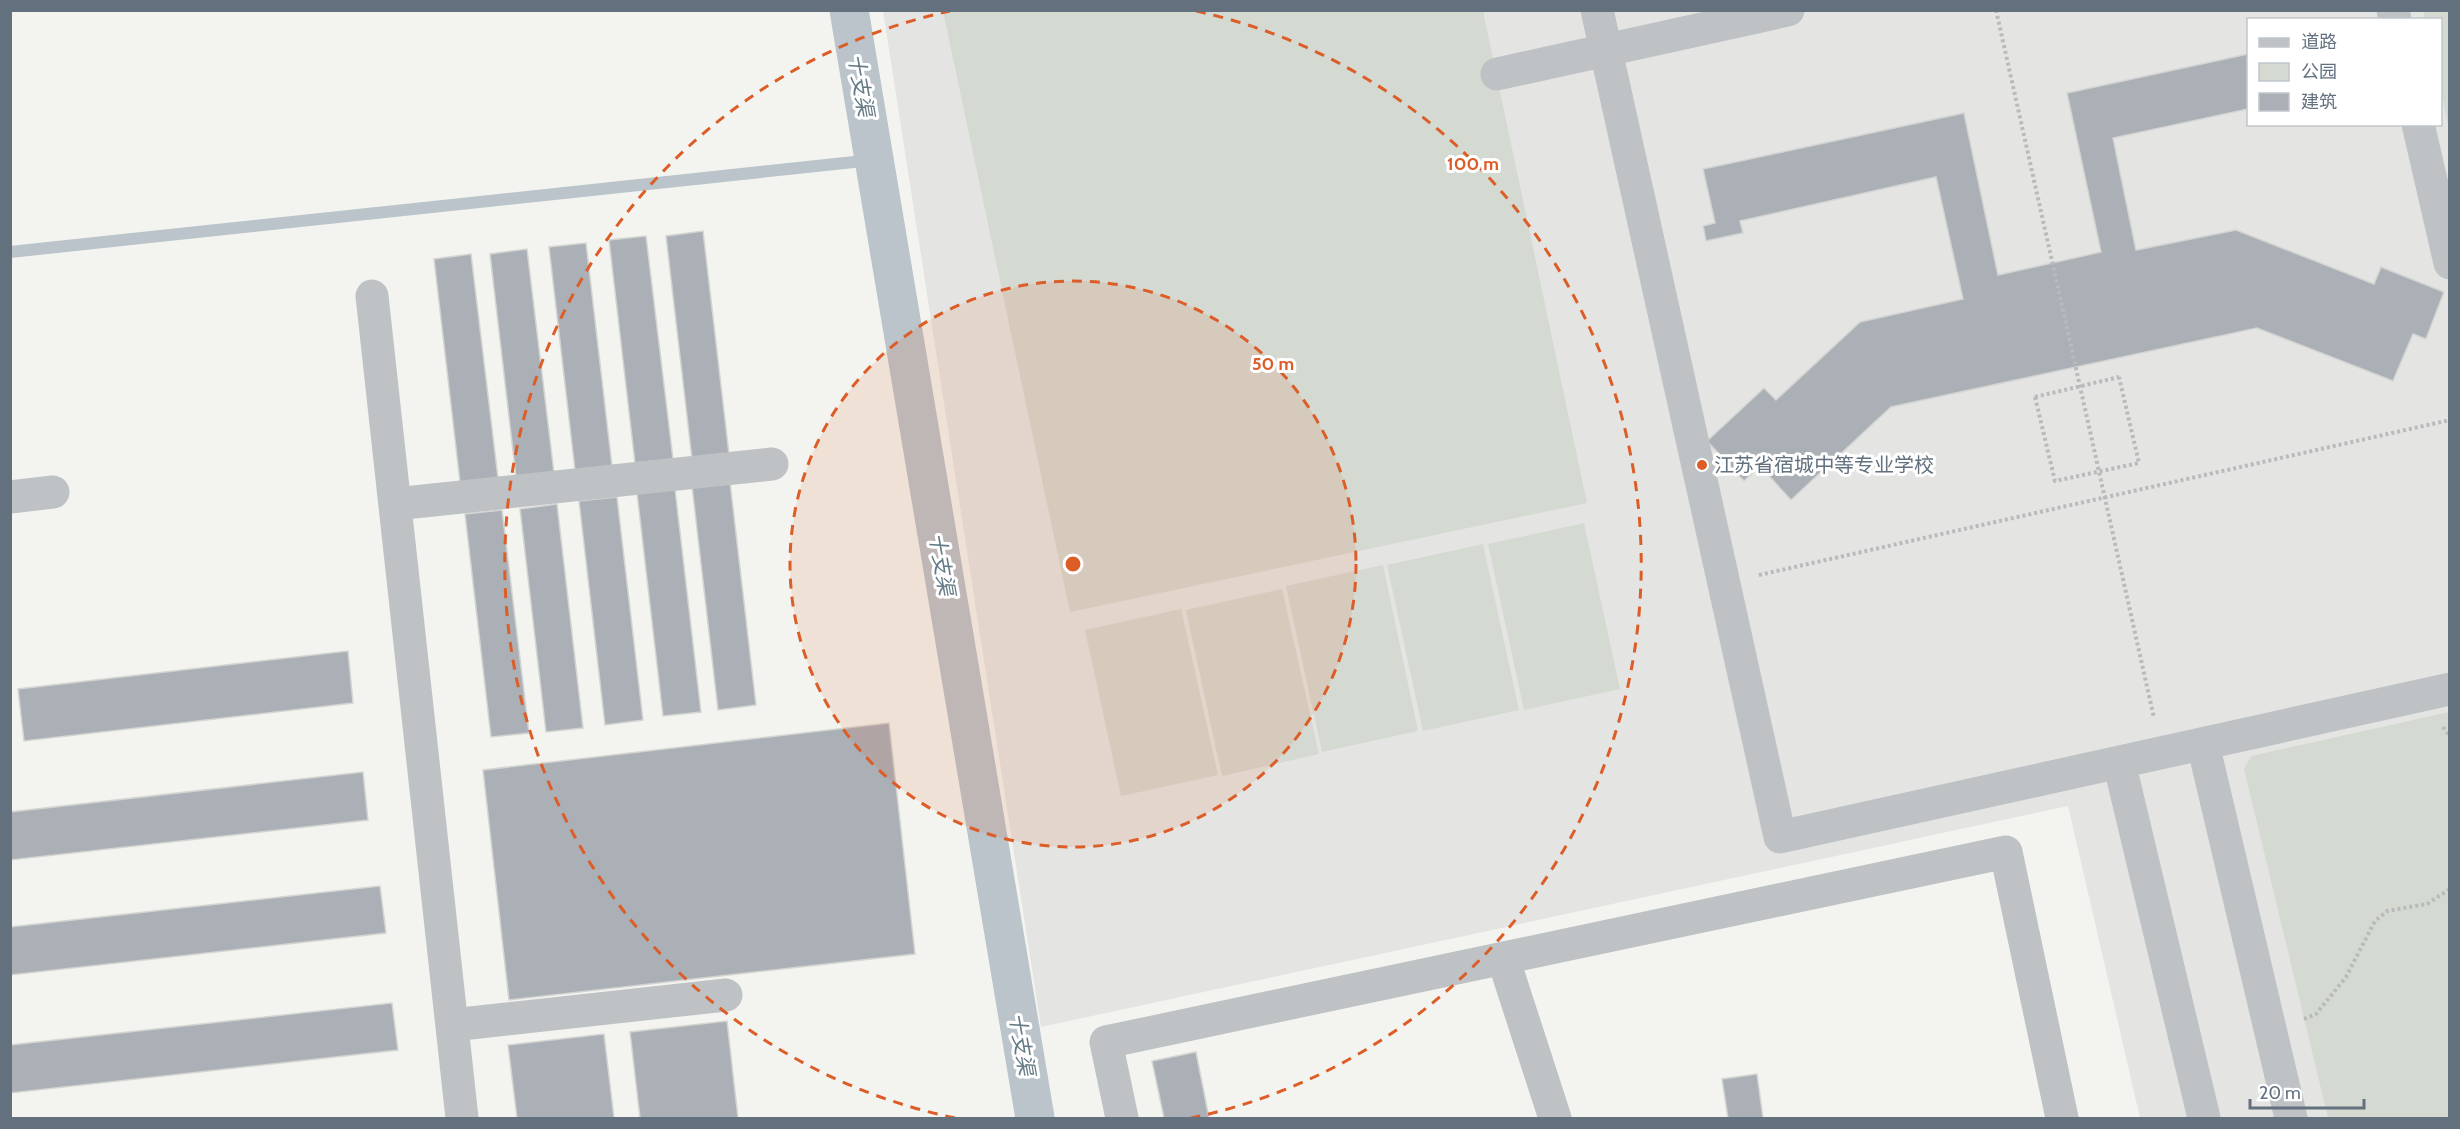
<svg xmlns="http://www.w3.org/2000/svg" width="2460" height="1129" font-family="Cabin,'Noto Sans SC',sans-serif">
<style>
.built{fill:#e4e5e3;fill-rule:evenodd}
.green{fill:#d4dad1}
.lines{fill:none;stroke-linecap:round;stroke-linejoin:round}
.stream{stroke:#bac4ca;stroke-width:12}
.canal{stroke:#bac4ca;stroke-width:39}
.building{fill:#aab0b5;stroke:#d4d5d2;stroke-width:1.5}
.path{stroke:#b8babc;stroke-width:4;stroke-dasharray:3 3;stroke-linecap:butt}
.minor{stroke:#bec2c5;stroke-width:33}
.path-bridge{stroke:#b8babc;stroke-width:4;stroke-dasharray:3 3;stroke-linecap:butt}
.ring{fill:none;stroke:#dc5d27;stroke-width:3;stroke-dasharray:10 8}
.poi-dot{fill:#dc5d27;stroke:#fff;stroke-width:2}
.labels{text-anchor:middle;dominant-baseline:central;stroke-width:6;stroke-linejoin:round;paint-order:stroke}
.poi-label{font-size:20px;fill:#63717f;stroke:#fff;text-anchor:start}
.water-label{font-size:21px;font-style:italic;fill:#647a84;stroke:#fff}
.centre{fill:#dc5d27;stroke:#fff;stroke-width:3}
.ring-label{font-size:18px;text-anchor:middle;font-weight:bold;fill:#dc5d27;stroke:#fff;stroke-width:6;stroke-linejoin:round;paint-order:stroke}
</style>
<rect width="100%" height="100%" fill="#f3f4ef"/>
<path class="built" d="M883 11H2449V1089L2372 1118H2140L2068 806 1041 1027ZM2248 20H2440V124H2248Z"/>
<path class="green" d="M943 11H1483L1587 503 1070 612Z
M2423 11H2449V130L2441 90 2440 20 2425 19Z
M1584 523 1620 689 1524 710 1488 544Z
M1483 544 1519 710 1423 731 1387 565Z
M1383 565 1418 731 1322 752 1286 586Z
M1282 589 1319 754 1222 776 1186 610Z
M1181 609 1218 775 1121 796 1085 630Z
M2449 712V1118H2328L2244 769 2251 756Z"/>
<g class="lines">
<path class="stream" d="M10 252 873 160"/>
<path class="canal" d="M849 10 1035 1118"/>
</g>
<path class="building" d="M2248 54V109L2113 138 2136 250 2236 230 2374 284 2381 267 2444 292 2426 339 2413 334 2393 381 2257 328 1891 407 1791 500 1760 466 1744 481 1707 441 1764 388 1776 400 1860 322 1963 299 1936 177 1740 221 1743 233 1706 241 1703 226 1715 223 1703 169 1964 113 1998 275 2101 252 2067 93Z
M703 231 729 454 692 459 666 236Z
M646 236 673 459 635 463 609 240Z
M586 243 612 466 575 470 549 247Z
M527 249 554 473 516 477 490 254Z
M471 254 498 478 460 482 434 259Z
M730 482 756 705 718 710 692 486Z
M675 489 701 712 663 716 637 493Z
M617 497 643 720 605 725 579 501Z
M557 504 583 728 546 732 520 509Z
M502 510 529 733 491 737 465 514Z
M348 651 353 703 24 741 18 689Z
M889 723 915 954 509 1000 483 770Z
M363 772 368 820 10 860V812Z
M380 886 386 933 10 975V927Z
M392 1003 398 1050 10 1093V1045Z
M727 1021 738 1118H640L630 1032Z
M604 1034 614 1118H517L508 1045Z
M1196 1052 1209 1118H1164L1152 1061Z
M1757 1074 1763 1118H1728L1722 1079Z"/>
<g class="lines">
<path class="path" d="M1996 10 2154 718
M2035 397 2055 481 2139 463 2119 377
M1759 575 2450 420
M2443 727 2450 736
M2304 1019 2316 1014 2346 977 2375 921 2387 911 2427 904 2450 889"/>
<path class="minor" d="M1597 10 1780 837 2450 689
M2393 10 2395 20
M1497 74 1788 10
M2418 124 2450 263
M372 296 462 1118
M10 497 53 492
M395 504 772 464
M2203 744 2291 1118
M2119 762 2204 1118
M1503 958 1555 1118
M452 1025 726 995
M1122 1118 1106 1042 2006 852 2062 1118"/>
<path class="path-bridge" d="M2035 397 2119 377"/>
</g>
<circle cx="1073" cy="564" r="283" fill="#dc5d27" fill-opacity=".12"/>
<g class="ring">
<circle cx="1073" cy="564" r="283"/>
<path d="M955 1118A566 566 0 0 1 950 11M1196 11A566 566 0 0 1 1191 1118"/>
</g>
<circle class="poi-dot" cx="1702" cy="465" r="6"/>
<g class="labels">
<g class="poi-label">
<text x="1714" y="465">江苏省宿城中等专业学校</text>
</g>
<g class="water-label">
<text transform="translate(861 85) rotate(80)">十支渠</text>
<text transform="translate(942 564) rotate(80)">十支渠</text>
<text transform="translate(1022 1044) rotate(80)">十支渠</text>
</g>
</g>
<circle cx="1073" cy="564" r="9" class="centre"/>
<g class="ring-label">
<text x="1473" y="170">100 m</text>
<text x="1273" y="370">50 m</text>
</g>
<rect width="2460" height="1129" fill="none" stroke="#63717f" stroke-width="24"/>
<rect x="2247" y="18" width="195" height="108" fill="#ffffff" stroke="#c1c6cc" stroke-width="1.5"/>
<rect x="2259" y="38" width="30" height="9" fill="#bec2c5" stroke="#c1c6cc" stroke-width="1.5"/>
<text x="2301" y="48" font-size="18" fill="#63717f">道路</text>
<rect x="2259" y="63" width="30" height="18" fill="#d4dad1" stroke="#c1c6cc" stroke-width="1.5"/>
<text x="2301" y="78" font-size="18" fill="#63717f">公园</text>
<rect x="2259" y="93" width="30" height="18" fill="#aab0b5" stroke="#c1c6cc" stroke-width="1.5"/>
<text x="2301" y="108" font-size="18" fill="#63717f">建筑</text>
<path d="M2250 1099v9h114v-9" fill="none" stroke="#63717f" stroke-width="3"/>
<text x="2259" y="1099" font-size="18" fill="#63717f" stroke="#ffffff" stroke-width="4.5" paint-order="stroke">20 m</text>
</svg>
